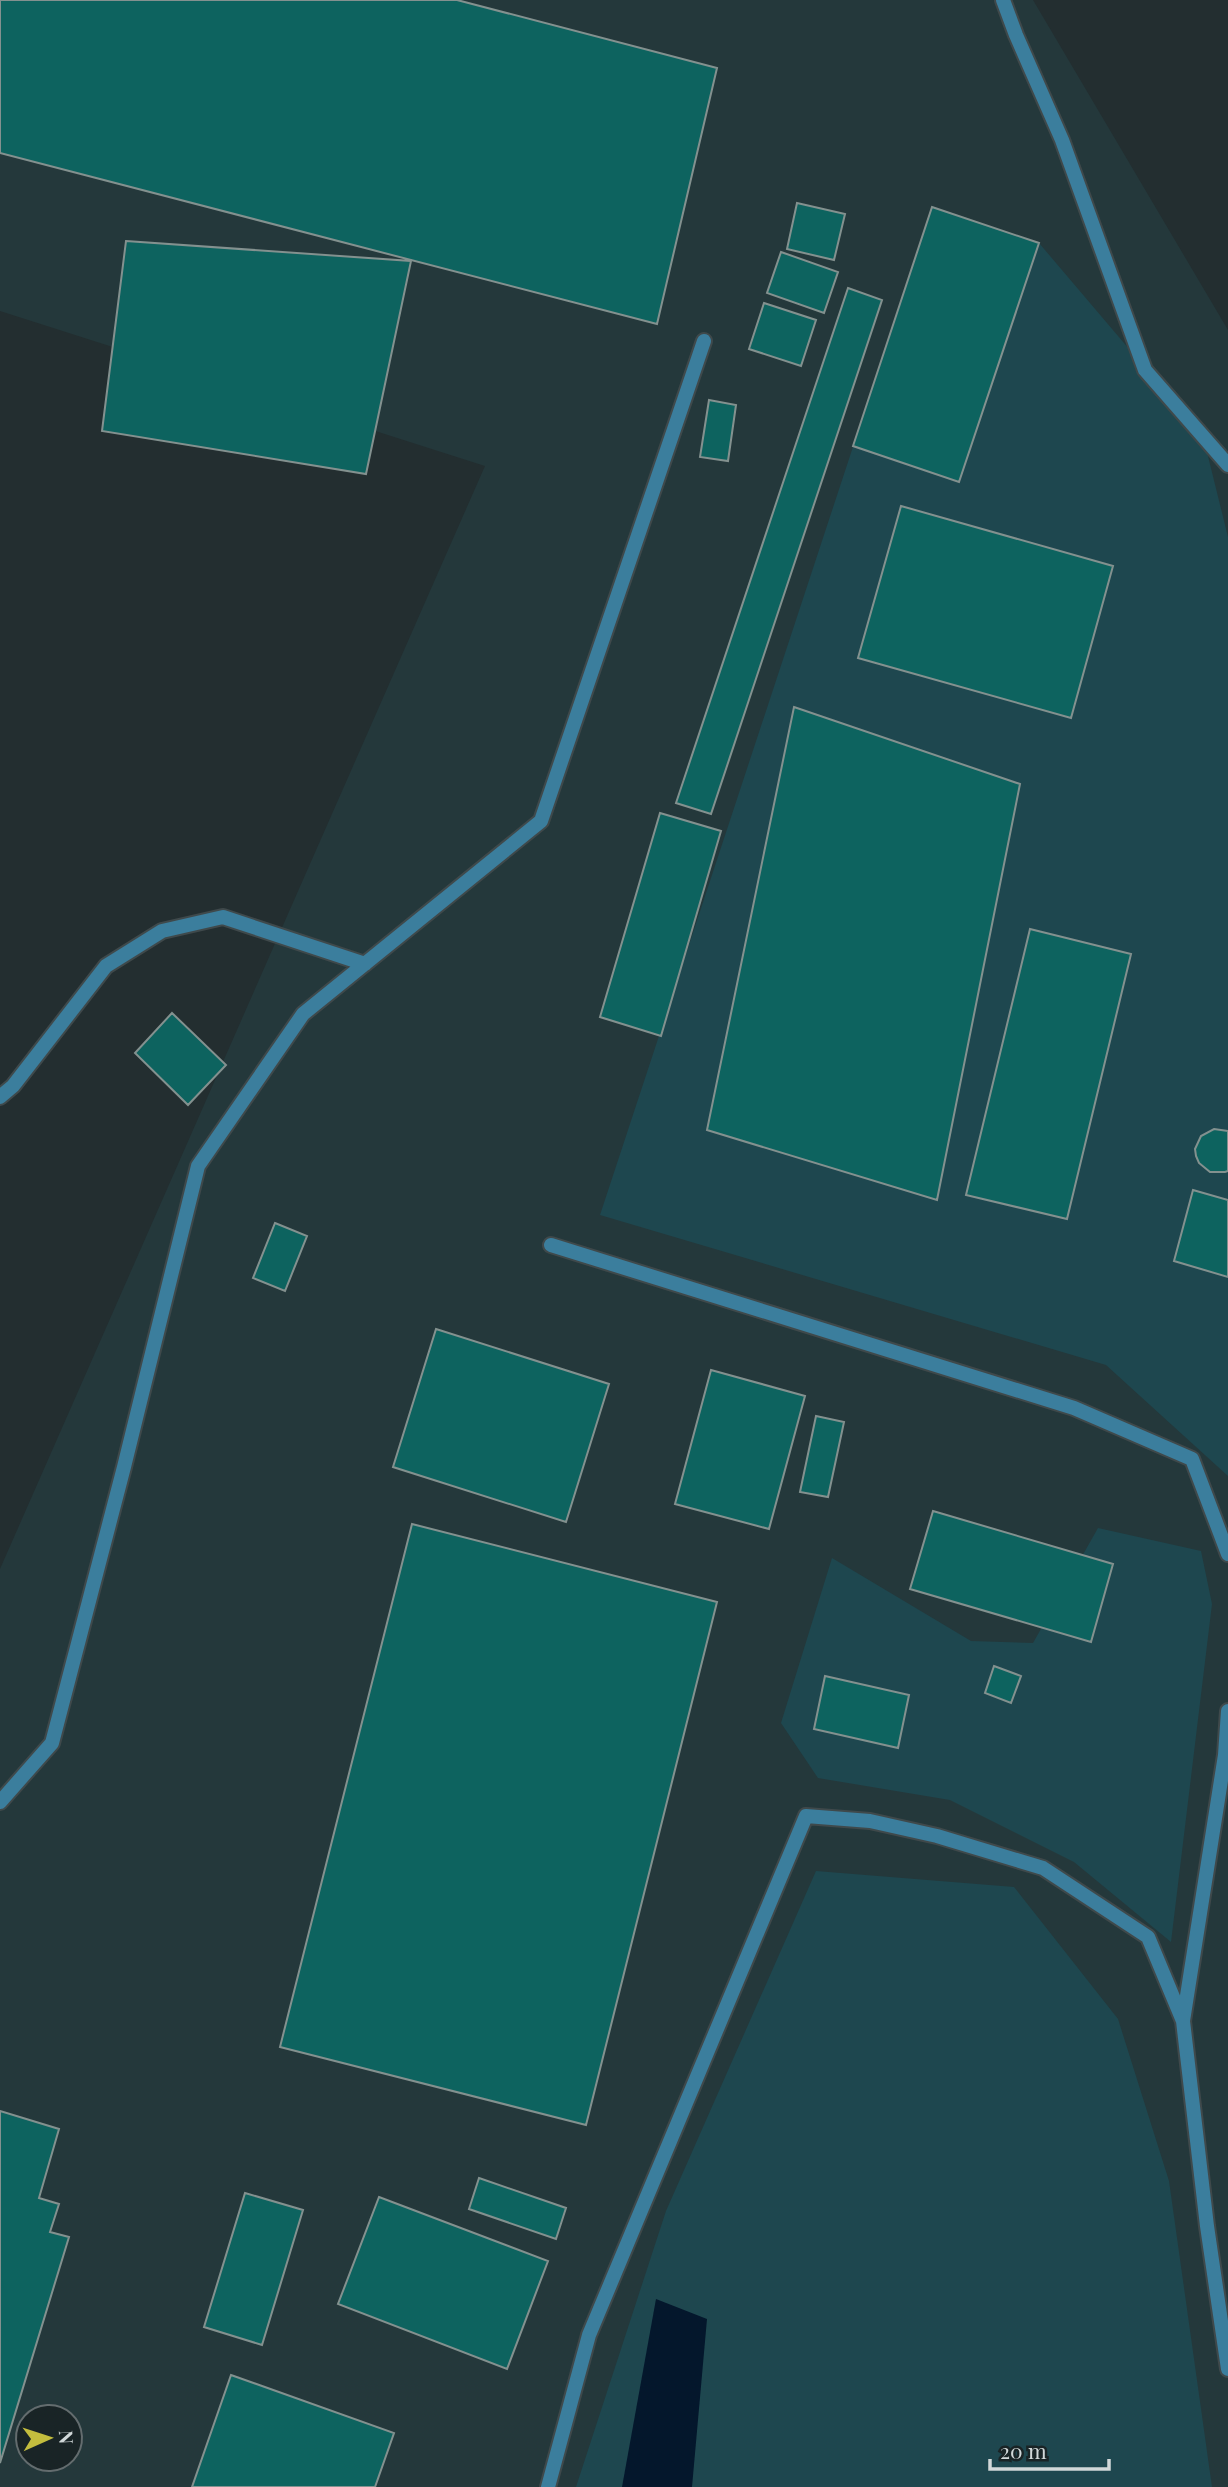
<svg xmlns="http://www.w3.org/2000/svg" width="1228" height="2487" font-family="'Playfair Display',serif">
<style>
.built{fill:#24383b;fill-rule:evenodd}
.green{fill:#1e474f}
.water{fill:#04172c}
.building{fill:#0d635f;stroke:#83918f;stroke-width:2}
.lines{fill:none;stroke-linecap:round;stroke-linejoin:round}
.service-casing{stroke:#3f494b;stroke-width:18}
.service{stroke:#3b7e9d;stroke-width:14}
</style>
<rect width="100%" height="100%" fill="#232e30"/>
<path class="built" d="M0 0H1033L1228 330V2487H0V1569L485 466 0 311ZM28 2417H70V2459H28Z"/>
<path class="green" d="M932 207 1039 243 1203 436 1228 537V1476L1106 1365 600 1215Z
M1098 1528 1201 1551 1212 1604 1171 1942 1074 1862 950 1800 818 1778 781 1723 832 1558 971 1641 1033 1643Z
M816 1871 1014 1887 1118 2019 1169 2181 1212 2487H576L666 2211Z"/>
<path class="water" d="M656 2299 707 2319 692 2487H622Z"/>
<path class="building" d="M0 0H457L717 68 657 324 0 153Z
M797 203 845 214 834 260 787 249Z
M932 207 1039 243 959 482 853 446Z
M126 241 411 261 366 474 102 431Z
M781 252 838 272 824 313 767 293Z
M848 288 882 300 711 814 676 803Z
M764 303 816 320 801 366 749 349Z
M709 400 736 405 728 461 700 457Z
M901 506 1113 566 1071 718 858 658Z
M794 707 1020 784 937 1200 707 1130Z
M660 813 721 831 661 1036 600 1017Z
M1030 929 1131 954 1067 1219 966 1195Z
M172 1013 226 1065 188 1105 135 1053Z
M1214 1129 1228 1131V1171L1225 1172H1210L1199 1163 1196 1156 1195 1149 1201 1136Z
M1193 1190 1228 1200V1277L1174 1261Z
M275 1223 307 1236 285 1291 253 1278Z
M436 1329 609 1384 566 1522 393 1467Z
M711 1370 805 1396 769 1529 675 1504Z
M816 1416 844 1422 828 1497 800 1492Z
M933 1511 1113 1564 1091 1642 910 1589Z
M412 1524 717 1602 586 2125 280 2047Z
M994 1666 1021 1676 1011 1703 985 1693Z
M825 1676 909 1695 898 1748 814 1729Z
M0 2111 59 2129 39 2198 59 2204 50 2232 69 2237 0 2463Z
M479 2178 566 2208 556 2239 469 2209Z
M245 2193 303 2210 262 2345 204 2327Z
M379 2197 548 2261 507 2369 338 2304Z
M231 2375 394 2433 375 2487H192Z"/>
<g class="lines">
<defs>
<path id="service" d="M1003 0 1016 35 1062 140 1145 370 1228 465
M0 1097 13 1086 106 966 162 931 223 917 365 964
M551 1245 1074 1408 1192 1459 1228 1554
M0 1802 52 1743 124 1467 198 1166 303 1014 541 821 704 341
M1183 2021 1225 1755 1228 1711
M548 2487 589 2335 806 1816 870 1821 937 1836 1043 1868 1148 1937 1183 2021 1207 2226 1228 2369"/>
</defs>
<use href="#service" class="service-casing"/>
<use href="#service" class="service"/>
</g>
<g transform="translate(49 2438) rotate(87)"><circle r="33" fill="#192426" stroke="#636c6e" stroke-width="2"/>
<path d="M0-5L12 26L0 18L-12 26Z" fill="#c3bd3e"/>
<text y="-10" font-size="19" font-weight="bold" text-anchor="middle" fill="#d1d8d9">N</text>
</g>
<path d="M990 2459v10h119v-10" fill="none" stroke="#d1d8d9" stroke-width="3.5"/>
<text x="1000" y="2459" font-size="21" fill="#d1d8d9" stroke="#192426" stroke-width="5" paint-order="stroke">20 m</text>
</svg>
